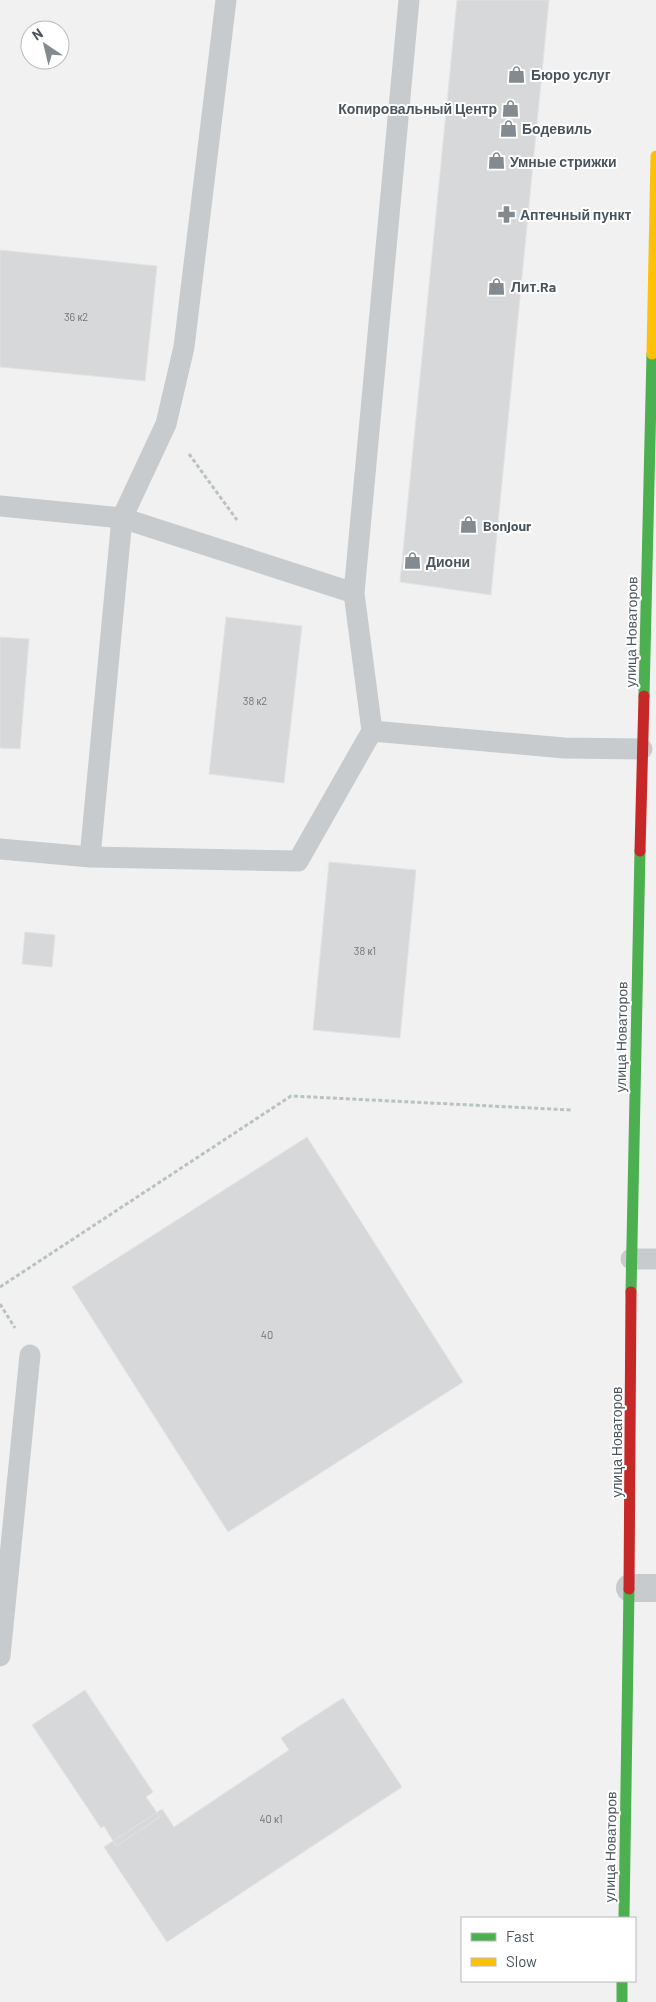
<svg xmlns="http://www.w3.org/2000/svg" width="656" height="2002" font-family="Barlow,sans-serif">
<style>
.building{fill:#d7d8d9;stroke:#e2e3e4}
.lines{fill:none;stroke-linecap:round;stroke-linejoin:round}
.path{stroke:#b8c3bf;stroke-width:3;stroke-dasharray:4 2.5;stroke-linecap:butt}
.lane{stroke:#c8cbcd;stroke-width:21}
.street{stroke:#c8cbcd;stroke-width:28}
.fast{stroke:#4caf50;stroke-width:11}
.slow{stroke:#ffc107;stroke-width:11}
.jam{stroke:#c62828;stroke-width:11}
.labels{text-anchor:middle;dominant-baseline:central;stroke-width:4;stroke-linejoin:round;paint-order:stroke}
.number-label{font-size:11px;fill:#6e767c}
.poi-label{font-size:14px;font-weight:bold;fill:#49545c;stroke:#fff;text-anchor:start}
.street-label{font-size:14px;fill:#49545c;stroke:#fff}
</style>
<rect width="100%" height="100%" fill="#f1f1f1"/>
<path class="building" d="M457 0H549L491 595 400 582Z
M0 250 157 266 145 381 0 367Z
M226 617 302 626 284 783 209 774Z
M0 637 29 639 20 749 0 748Z
M329 862 416 870 400 1038 313 1030Z
M25 932 55 935 52 967 22 964Z
M307 1137 463 1382 228 1532 72 1287Z
M85 1690 153 1792 146 1797 160 1817 116 1846 104 1826 101 1828 32 1725Z
M343 1698 402 1787 167 1942 104 1847 162 1809 174 1827 289 1750 281 1738Z"/>
<g class="lines">
<path class="path" d="M189 454 237 520
M0 1287 291 1096 571 1110
M0 1304 15 1328"/>
<path class="lane" d="M226 0 184 347 166 424 122 518 354 593
M0 506 122 518 90 857
M372 731 354 593 409 0
M0 849 90 857 298 861 372 731 564 748 642 749
M631 1259H656
M0 1656 30 1355"/>
<path class="street" d="M630 1588H656"/>
<path class="fast" d="M644 696 652 354
M631 1292 640 851
M624 1918 629 1589
M622 1981V2002"/>
<path class="slow" d="M652 354 656 156"/>
<path class="jam" d="M640 851 644 696
M629 1589 631 1292"/>
</g>
<defs>
<symbol id="shop-bare" viewBox="-9 -9 18 18"><path d="M-5-2.5h2.3a2.7 3.5 0 0 1 5.4 0H5L5.5 6h-11ZM-1.5-2.5h3a1.5 2.3 0 0 0-3 0Z" fill="#848b90" stroke="#fff" stroke-width="2.5" paint-order="stroke"/></symbol>
<symbol id="pharmacy-bare" viewBox="-9 -9 18 18"><path d="M-2-6h4v4h4v4h-4v4h-4v-4h-4v-4h4Z" fill="#848b90" stroke="#fff" stroke-width="2.5" paint-order="stroke"/></symbol>
</defs>
<g fill-rule="evenodd">
<use href="#shop-bare" x="504" y="62" width="25" height="25"/>
<use href="#shop-bare" x="498" y="96" width="25" height="25"/>
<use href="#shop-bare" x="496" y="116" width="25" height="25"/>
<use href="#shop-bare" x="484" y="148" width="25" height="25"/>
<use href="#pharmacy-bare" x="494" y="202" width="25" height="25"/>
<use href="#shop-bare" x="484" y="274" width="25" height="25"/>
<use href="#shop-bare" x="456" y="512" width="25" height="25"/>
<use href="#shop-bare" x="400" y="548" width="25" height="25"/>
</g>
<g class="labels">
<g class="number-label">
<text x="76" y="316">36 к2</text>
<text x="255" y="700">38 к2</text>
<text x="365" y="950">38 к1</text>
<text x="267" y="1334">40</text>
<text x="271" y="1818">40 к1</text>
</g>
<g class="poi-label">
<text x="531" y="74">Бюро услуг</text>
<text x="497" y="108" text-anchor="end">Копировальный Центр</text>
<text x="522" y="128">Бодевиль</text>
<text x="510" y="161">Умные стрижки</text>
<text x="520" y="214">Аптечный пункт</text>
<text x="511" y="286">Лит.Ra</text>
<text x="483" y="525">Bonjour</text>
<text x="426" y="561">Диони</text>
</g>
<g class="street-label">
<text transform="translate(631 632) rotate(-89)">улица Новаторов</text>
<text transform="translate(621 1037) rotate(-89)">улица Новаторов</text>
<text transform="translate(616 1442) rotate(-90)">улица Новаторов</text>
<text transform="translate(610 1847) rotate(-89)">улица Новаторов</text>
</g>
</g>
<rect x="461" y="1917" width="175" height="65" fill="#ffffff" stroke="#b6bbbe"/>
<rect x="471" y="1933" width="25" height="8" fill="#4caf50" stroke="#b6bbbe"/>
<text x="506" y="1942" font-size="15" fill="#49545c">Fast</text>
<rect x="471" y="1958" width="25" height="8" fill="#ffc107" stroke="#b6bbbe"/>
<text x="506" y="1967" font-size="15" fill="#49545c">Slow</text>
<g transform="translate(45 45) rotate(325)"><circle r="24" fill="#ffffff" stroke="#b6bbbe"/>
<path d="M0-4L9 19L0 12L-9 19Z" fill="#848b90"/>
<text y="-8" font-size="14" font-weight="bold" text-anchor="middle" fill="#49545c">N</text>
</g>
</svg>
